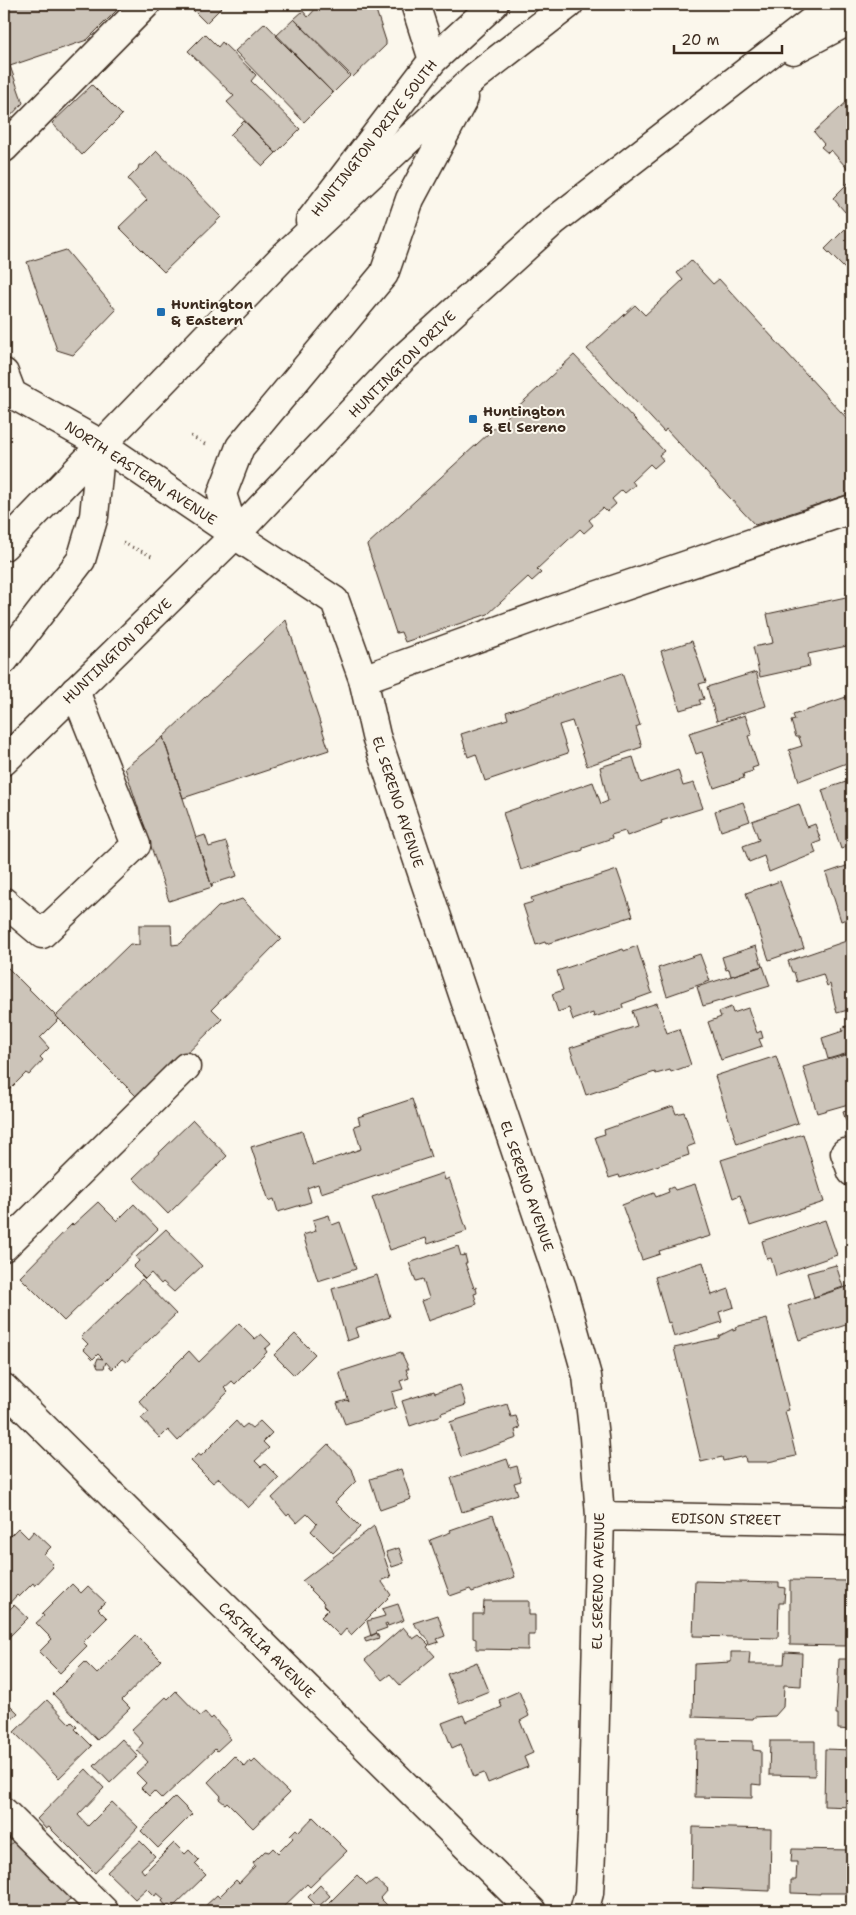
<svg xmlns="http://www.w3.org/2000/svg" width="856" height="1915" font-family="'Shantell Sans',sans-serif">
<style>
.building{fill:#ccc4b9;stroke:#3b2a1e}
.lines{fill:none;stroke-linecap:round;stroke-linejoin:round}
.minor-casing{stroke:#3b2a1e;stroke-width:31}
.major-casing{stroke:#3b2a1e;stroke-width:31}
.path{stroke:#3b2a1e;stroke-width:3;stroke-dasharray:1 4;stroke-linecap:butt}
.minor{stroke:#fbf7ec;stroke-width:28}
.major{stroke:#fbf7ec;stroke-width:28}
.poi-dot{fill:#1f6fb2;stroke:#fbf7ec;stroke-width:2}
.labels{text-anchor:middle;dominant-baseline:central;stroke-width:4;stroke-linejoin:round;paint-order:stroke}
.street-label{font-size:14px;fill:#3b2a1e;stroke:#fbf7ec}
.poi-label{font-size:14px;font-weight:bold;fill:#3b2a1e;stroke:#fbf7ec;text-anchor:start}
</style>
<rect width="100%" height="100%" fill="#fbf7ec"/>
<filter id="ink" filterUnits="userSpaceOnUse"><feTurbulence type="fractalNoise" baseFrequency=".02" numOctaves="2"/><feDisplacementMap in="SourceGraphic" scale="10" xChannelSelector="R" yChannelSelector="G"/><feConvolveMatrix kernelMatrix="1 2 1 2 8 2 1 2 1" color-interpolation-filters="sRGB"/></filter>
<g filter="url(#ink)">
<path class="building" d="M4 4H123L87 40 10 66 23 103 4 123Z
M187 4H225L206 23Z
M320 4H374L386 41V45L353 77 294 19 303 11 308 17Z
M294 19 350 76 333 93 276 36Z
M265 23 333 93 304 122 235 51Z
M205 34 218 47 222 42 256 75 251 81 300 129 276 153 227 102 234 96 188 51Z
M92 85 122 115 82 155 52 123Z
M852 97V174L831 150 828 153 821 147 824 144 814 132Z
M244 121 276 153 263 166 230 135Z
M157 151 221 217 164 272 119 227 147 200 128 179 138 169 139 165H143Z
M852 179V206L845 212 833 198Z
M852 222V276L825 249Z
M66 250 116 310 73 355 57 350 27 262Z
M691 260 713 284 719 279 852 424V493L755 525 666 429 664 432 587 349 635 305 645 315 683 280 677 273Z
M574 355 664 451 659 455 663 460 654 468 650 464 632 481 635 485 625 493 622 490 612 499 616 504 607 512 603 508 589 520 593 525 584 533 580 529 537 569 541 573 532 581 528 577 488 614 405 642 401 632 396 633 367 545Z
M846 597 852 625V645L808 654 810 666 760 677 753 647 773 643 767 614Z
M286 620 329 750 183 798 163 737Z
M692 641 706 682 699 684 704 699 699 700 701 704 680 710 661 651Z
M756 672 766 706 717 721 707 687Z
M622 673 640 725 636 727 642 747 587 766 572 721 559 725 568 753 485 781 476 754 468 757 461 734 508 719 506 712Z
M852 695V761L799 781 789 750 802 746 799 737H796L791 721 795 720 793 715Z
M745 715 752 735 748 736 758 766 752 768 753 771 743 774 744 778 714 788 702 752 696 754 689 733Z
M163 737 212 887 169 901 125 768Z
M633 757 641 783 678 770 683 786 694 783 703 808 661 821 662 823 627 836 625 831 611 835 612 838 583 848V850L521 870 503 813 593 782 601 804 608 801 600 767Z
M852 780V845L841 849 822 790Z
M743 802 750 821 721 831 715 811Z
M799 804 807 827 815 824 821 841 813 844 816 853 769 872 764 856 749 862 743 846 759 840 752 821Z
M205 835 209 847 226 842 237 876 212 884V887L196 838Z
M852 864V917L841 921 826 873Z
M617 870 633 916 546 944 545 942 536 945 523 905 533 902 531 898Z
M780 881 804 948 769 960 746 893Z
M242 899 281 939 212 1009 222 1019 140 1100 56 1016 130 944 139 945V925H171L172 945 180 944 218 907Z
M852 939V1009L837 1013 830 984 827 986 823 974 797 982 794 972H792L788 961Z
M637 946 652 993 622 1004 623 1008 594 1017 593 1013 573 1020 569 1008 558 1012 552 994 563 990 557 971 623 949 624 951Z
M756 946 762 966 731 976 729 969 726 970 722 957Z
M700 954 710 981 667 996 658 968Z
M4 964 59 1019 40 1038 49 1048 40 1057 43 1060 29 1075 26 1073 4 1095Z
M763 966 770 986 703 1006 697 987Z
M657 1003 667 1033 679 1029 691 1065 671 1072 670 1070 656 1074 655 1072 586 1095 570 1048 637 1026 632 1011Z
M731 1007 733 1013 748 1008 757 1033 761 1031 763 1038 759 1039 762 1046 721 1060 708 1022 721 1017 719 1012Z
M852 1024V1052L828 1059 822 1038 843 1031 842 1028Z
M852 1053V1103L817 1113 803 1067Z
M776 1056 798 1123 737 1144 715 1076Z
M412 1099 431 1157 321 1193 318 1184 307 1188 311 1202 278 1212 274 1199 269 1201 251 1147 302 1131 313 1165 361 1149 354 1126 360 1124 358 1117Z
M673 1106 676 1114 684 1112 695 1144 687 1147 689 1155 620 1178 619 1175 609 1178 595 1137 605 1134 604 1130Z
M852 1109V1139L843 1112Z
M193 1120 227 1156 168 1214 133 1178Z
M803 1134 824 1202 750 1226 740 1195 733 1198 721 1160Z
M443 1173 445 1180 449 1178 467 1231 428 1244 426 1238 390 1250 372 1197Z
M695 1184 711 1236 700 1239V1238L659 1251 660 1254 642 1260 622 1205 654 1193 656 1197 669 1192 668 1189 673 1187 675 1190Z
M98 1202 117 1221 134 1204 158 1229 64 1321 20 1277 72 1224 73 1225Z
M329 1215 332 1225 340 1222 356 1269 318 1281 303 1235 316 1231 313 1220Z
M825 1220 837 1255 776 1276 771 1258 767 1259 762 1241Z
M166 1229 202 1266 174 1292 163 1282 161 1284 151 1273 145 1279 133 1267 139 1261 136 1257Z
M458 1246 461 1256 465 1255 467 1263H465L474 1288 476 1287 477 1293 474 1294 477 1304 428 1321 421 1301 429 1298 423 1279 416 1281 409 1263Z
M703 1262 712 1295 729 1289 734 1307 719 1312 722 1322 674 1337 670 1322 668 1323 655 1277Z
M836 1265 843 1287 814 1297 807 1273Z
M377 1275 390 1317 355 1328 358 1337 347 1341 332 1289Z
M142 1279 176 1314 126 1362 122 1359 112 1369 106 1362 104 1368H98L96 1363 98 1358 103 1359 98 1354 93 1359 83 1349 88 1344 81 1337Z
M852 1285V1323L799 1340 788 1306Z
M767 1319 789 1410 785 1411 796 1456 768 1462H746L745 1456 723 1461 722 1457 701 1462 674 1348 719 1338V1336L733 1329V1331L736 1330 735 1327Z
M239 1323 255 1339 261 1334 271 1344 265 1349 267 1352 235 1384 232 1381 224 1388 228 1392 178 1441 168 1430 160 1438 141 1418 149 1412 139 1401 189 1351 199 1362Z
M295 1334 315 1354 294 1375 274 1355Z
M401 1352 409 1369H406L409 1378 400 1381 403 1389 392 1392 396 1408 345 1424 337 1403 347 1400 349 1402 339 1372Z
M460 1385 466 1405 441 1413 442 1415 410 1426 402 1401 434 1391 435 1393Z
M507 1404 511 1417 516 1416 520 1428 515 1430 517 1438 461 1457 450 1422Z
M236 1421 242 1428 247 1424 252 1428 260 1421 272 1433 263 1442 269 1448 255 1461 261 1467 265 1464 279 1478 248 1508 219 1478 213 1483 191 1461 198 1454 201 1456Z
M328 1444 352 1469 356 1481 335 1502 360 1527 333 1553 311 1531 317 1524 307 1514 297 1523 289 1514 287 1516 272 1498Z
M507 1459 510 1468 517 1466 521 1481 514 1483 518 1494 462 1512 451 1478Z
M401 1469 411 1499 380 1510 370 1479Z
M493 1515 515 1577 472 1592 470 1589 450 1596 430 1540 451 1532 450 1530Z
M374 1526 391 1577 383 1580 382 1582 391 1595 351 1635 346 1629 340 1636 321 1617 328 1610 323 1605 324 1603 302 1581Z
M18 1528 28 1538 34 1531 51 1547 44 1554 53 1564 51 1565 53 1567 35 1586 33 1583 19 1597 17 1595 4 1609V1542Z
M399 1548 404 1563 392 1567 386 1552Z
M790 1580 847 1581 846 1646 790 1645Z
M695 1581 779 1583V1587L785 1588 784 1603H779L778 1638 693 1636Z
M72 1584 81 1593 88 1586 105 1602 98 1609 107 1618 83 1642 87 1646 60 1673 39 1652 52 1639 36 1623 44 1616 42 1614Z
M484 1601H529V1615H535V1635H528V1650L476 1649V1639L473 1638V1614H483Z
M398 1604 404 1620 388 1626 387 1623 385 1624 387 1628 376 1632 377 1633 371 1636 367 1621 385 1616 382 1609Z
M14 1605 28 1618 6 1640 4 1638V1611L6 1613Z
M438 1615 445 1636 437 1639 439 1642 430 1645 429 1641 413 1623Z
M403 1627 413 1639 419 1635 429 1645 427 1647 435 1656 400 1685 390 1674 382 1680 365 1660Z
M377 1633 379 1638 366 1642 364 1638Z
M136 1635 161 1660 122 1700 130 1708 97 1740 53 1694 85 1662 97 1674Z
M731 1652H750L749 1664H784L785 1652 802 1653 801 1686 784 1685 783 1707 775 1716 754 1717 753 1719 693 1717 694 1664 731 1662Z
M839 1659H852V1730L838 1729V1714H836Z
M477 1662 489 1691 459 1703 447 1674Z
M176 1691 200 1716 205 1712 211 1719 213 1717 229 1735 228 1736 230 1739 217 1751 215 1749 162 1799 154 1791 149 1796 141 1788 146 1783 136 1773 148 1762 137 1750 143 1743 131 1730 166 1697 168 1699Z
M519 1691 529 1716 520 1721 533 1753 524 1757 528 1767 488 1783 484 1773 474 1777 461 1744 452 1748 442 1723 463 1715 466 1722 502 1707 499 1700Z
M4 1699 18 1713 4 1728Z
M47 1700 70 1724 72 1722 77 1727 75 1729 92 1746 59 1778 14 1732Z
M122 1739 138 1756 110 1783 94 1766Z
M696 1740 753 1741V1750L761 1751V1785L752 1784V1798L695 1797Z
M770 1741H815V1776L769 1775Z
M825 1749 852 1750V1807L824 1806Z
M234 1756 245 1767 250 1761 252 1763 255 1760 289 1793 253 1828 227 1802 225 1804 219 1799 221 1796 208 1782Z
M86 1769 104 1788 78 1815 88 1826 112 1802 138 1827 95 1873 49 1827 46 1829 37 1819Z
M175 1797 192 1814 158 1848 141 1831Z
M313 1817 347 1851 310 1887 307 1884 279 1911H195L202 1905 204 1907 217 1895 219 1897 236 1880 239 1883 255 1866 253 1863 265 1851 269 1852 273 1848 278 1853 293 1838 290 1835 296 1829 299 1832Z
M693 1827 771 1829 770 1891 692 1888Z
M16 1839 73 1896 57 1911H4V1850Z
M140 1841 155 1856 141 1869 144 1873 174 1843 185 1854 189 1850 199 1860 195 1864 206 1875 172 1908 168 1904 166 1906 162 1901 164 1899 157 1893 155 1896 147 1888 135 1899 107 1872Z
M792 1849 852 1850V1893H820V1894L791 1893V1880H796L797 1862H791Z
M357 1875 367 1885 375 1879 387 1890 380 1898 390 1908 387 1911H321Z
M320 1885 330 1896 318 1907 308 1897Z"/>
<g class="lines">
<defs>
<path id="minor" d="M415 4 433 60
M4 148 146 4
M310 221 433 60 494 4
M235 535 335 601 363 679 376 736 562 1288 587 1376 594 1437 600 1516 592 1834 589 1893 584 1911
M363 679 566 606 852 509
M4 902 42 934 136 845 75 691
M845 1153 852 1172
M4 1247 186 1067
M4 1388 532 1911
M600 1516 852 1521
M4 1812 104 1911"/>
<path id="major" d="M793 50 852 19
M4 373 12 394 101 444 235 535
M235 535 222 494 240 447 384 274 410 199 464 98
M4 546 282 258 475 77 569 4
M4 660 81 560 94 516 101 444
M4 761 235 535 401 360 554 221 834 4"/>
</defs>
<use href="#minor" class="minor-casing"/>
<use href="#major" class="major-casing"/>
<path class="path" d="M191 436 205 444
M123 543 154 557"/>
<use href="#minor" class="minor"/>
<use href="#major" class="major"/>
</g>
</g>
<g class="poi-dot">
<rect x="156" y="307" width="10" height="10" rx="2.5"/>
<rect x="468" y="414" width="10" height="10" rx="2.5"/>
</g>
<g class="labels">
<g class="street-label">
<text transform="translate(374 138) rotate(-52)">HUNTINGTON DRIVE SOUTH</text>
<text transform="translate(402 364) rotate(-45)">HUNTINGTON DRIVE</text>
<text transform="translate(141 473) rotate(33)">NORTH EASTERN AVENUE</text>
<text transform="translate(117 651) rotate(-44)">HUNTINGTON DRIVE</text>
<text transform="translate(398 802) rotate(72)">EL SERENO AVENUE</text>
<text transform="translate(527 1186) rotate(71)">EL SERENO AVENUE</text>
<text transform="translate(726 1519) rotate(1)">EDISON STREET</text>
<text transform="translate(598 1581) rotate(-89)">EL SERENO AVENUE</text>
<text transform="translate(267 1650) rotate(45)">CASTALIA AVENUE</text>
</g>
<g class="poi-label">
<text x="171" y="304">Huntington<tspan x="171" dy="16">&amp; Eastern</tspan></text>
<text x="483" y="411">Huntington<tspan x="483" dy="16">&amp; El Sereno</tspan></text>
</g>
</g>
<rect width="856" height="1915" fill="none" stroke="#fbf7ec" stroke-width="20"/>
<rect x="10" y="10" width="836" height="1895" fill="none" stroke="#3b2a1e" stroke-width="2" filter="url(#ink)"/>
<path d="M674 45v8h108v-8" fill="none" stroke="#3b2a1e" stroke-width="2.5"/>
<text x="681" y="45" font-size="15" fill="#3b2a1e" stroke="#fbf7ec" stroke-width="4" paint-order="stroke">20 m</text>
</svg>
